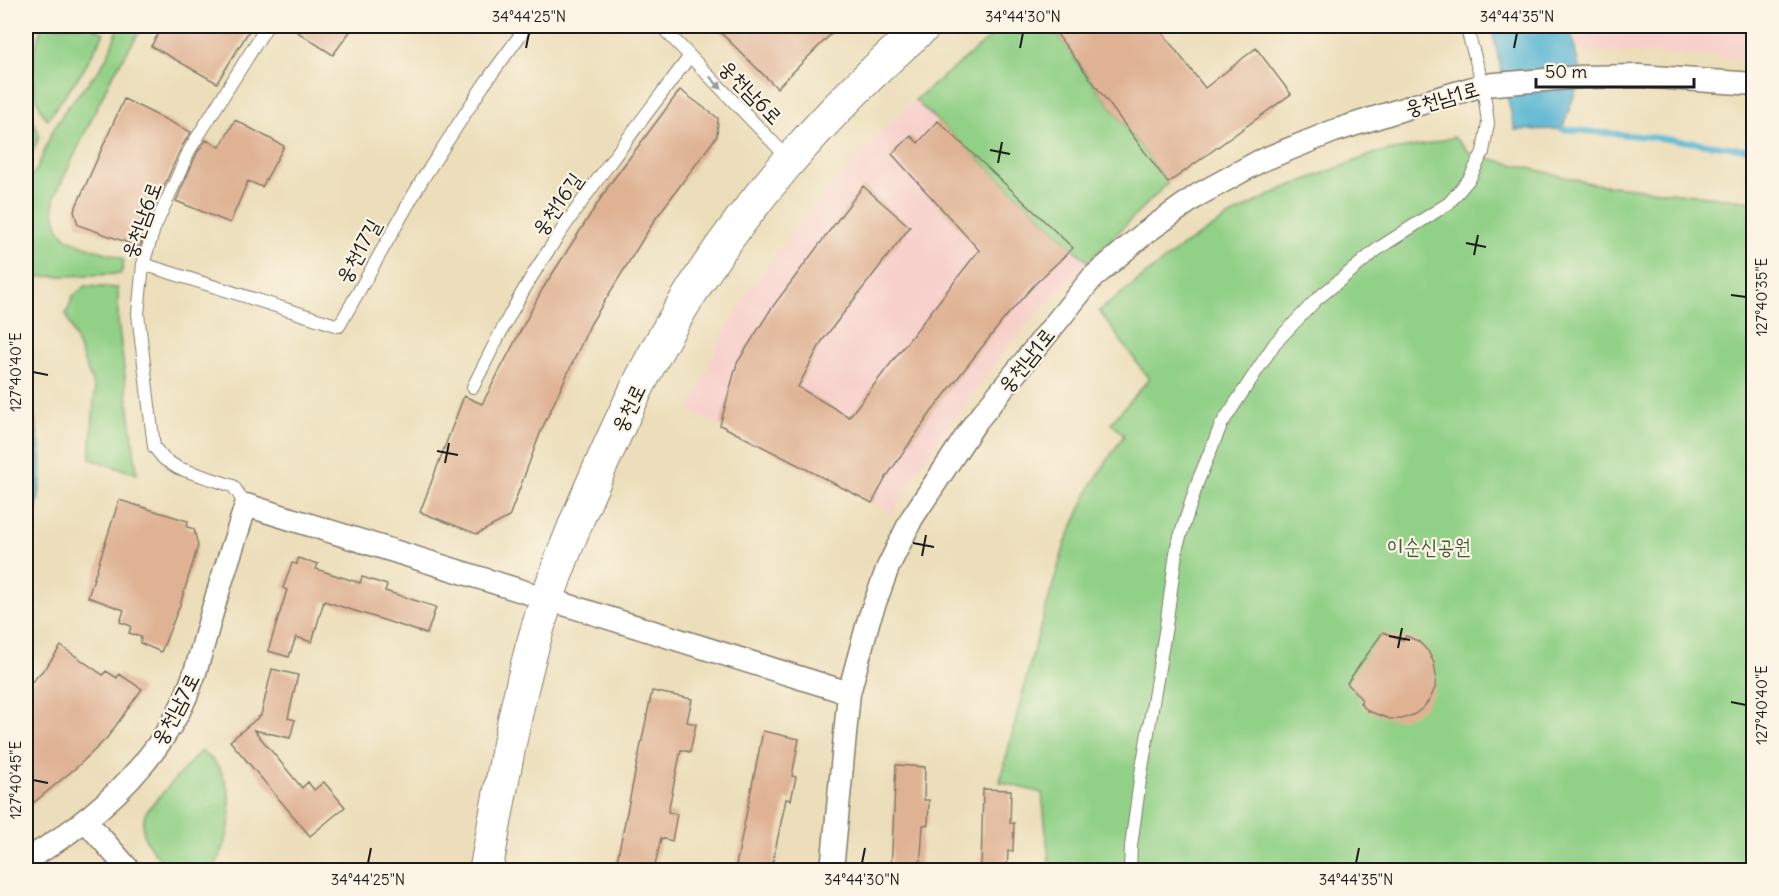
<svg xmlns="http://www.w3.org/2000/svg" width="1779" height="896" font-family="Delius,'Poor Story',sans-serif">
<style>
.built{fill:#f7d0cb}
.green{fill:#91d087;stroke:#567652;stroke-width:1.5}
.water{fill:#54b4d2;stroke:#386877;stroke-width:1.5}
.lines{fill:none;stroke-linecap:round;stroke-linejoin:round}
.stream{stroke:#54b4d2;stroke-width:6}
.building{fill:#dfb294}
.lane-casing{stroke:#847d6b;stroke-width:14}
.street-casing{stroke:#847d6b;stroke-width:25}
.secondary-casing{stroke:#847d6b;stroke-width:35}
.lane{stroke:#fff;stroke-width:12}
.street{stroke:#fff;stroke-width:22}
.secondary{stroke:#fff;stroke-width:33}
.oneway{fill:#999}
.ticks{fill:none;stroke:#1c1c1c;stroke-width:2}
.labels{text-anchor:middle;dominant-baseline:central;stroke-width:4.5;stroke-linejoin:round;paint-order:stroke}
.street-label{font-size:21px;fill:#1c1c1c;stroke:#fcf5e5}
.park-label{font-size:21px;fill:#455b41;stroke:#fcf5e5}
.neatline{fill:none;stroke:#1c1c1c;stroke-width:2}
.ticks-label{font-size:15px;text-anchor:middle;fill:#1c1c1c}
</style>
<rect width="100%" height="100%" fill="#fcf5e5"/>
<filter id="ink" filterUnits="userSpaceOnUse"><feTurbulence type="fractalNoise" baseFrequency=".0167" numOctaves="2"/><feDisplacementMap in="SourceGraphic" scale="12" xChannelSelector="R" yChannelSelector="G"/><feConvolveMatrix kernelMatrix="1 2 1 2 8 2 1 2 1" color-interpolation-filters="sRGB"/></filter>
<filter id="wash" filterUnits="userSpaceOnUse"><feTurbulence type="fractalNoise" baseFrequency=".008" numOctaves="4" result="noise"/><feDisplacementMap in="SourceGraphic" scale="24" xChannelSelector="R" yChannelSelector="G"/><feGaussianBlur stdDeviation="1.35" result="paint"/><feColorMatrix in="noise" values="0 0 0 0 0 0 0 0 0 0 0 0 0 0 0 0 0 1.4 0 .05"/><feComposite in="paint" operator="in"/></filter>
<g filter="url(#wash)">
<rect width="100%" height="100%" fill="#ecdeba"/>
<path class="built" d="M1574 26H1753V61L1712 56 1579 51Z
M915 100 1088 262 1020 331 921 464 893 513 690 411 717 346 750 287 800 222 825 193 882 130Z"/>
<path class="green" d="M42 26H91L104 33 84 69 47 120C26 87 30 61 42 26Z
M119 26H143L111 78 54 198C53 210 55 228 66 237 75 244 107 253 119 257L124 261 122 271 120 274 32 277 26 275V183L37 169 52 132 66 109 99 70 108 55Z
M1004 26H1051L1168 183 1088 262 915 100Z
M26 102 39 135 36 145 26 165Z
M1454 137 1471 154 1594 184 1753 201V870H1050L1042 793 1000 782 1033 652 1066 541 1092 484 1124 435 1111 423 1149 379 1099 311 1181 247 1230 216 1280 190 1376 153 1429 144Z
M85 286 118 288V321L137 474 90 459 95 390 66 314 73 297Z
M201 751C241 775 235 838 212 870H169C153 850 135 838 147 810Z"/>
<path class="water" d="M1491 26H1570L1581 77 1562 129 1515 130Z
M26 392C47 450 46 487 26 545Z"/>
<g class="lines">
<path class="stream" d="M1562 129 1650 137 1754 150"/>
</g>
<g id="blocks">
<path class="building" d="M163 26H252L217 83 151 46Z
M288 26H354L333 55Z
M714 26H839L777 88Z
M1051 26H1157L1205 88 1256 48 1291 94 1168 183Z
M680 90 718 118 717 136 656 218 591 323 541 431 509 517 477 534 420 512 464 396 482 404 542 290 610 184Z
M124 99 191 132 182 146 146 226 140 247 78 225 74 211Z
M235 120 284 146 262 187 248 181 230 223 176 201 197 153 206 140 220 147Z
M938 121 1073 248 1035 284 1004 319 932 411 887 476 872 503 720 425 737 363 771 309 863 186 910 227 822 341 798 387 849 417 979 250 892 154 911 136 918 143Z
M119 500 188 521 187 527 194 529 198 546 180 605 161 652 140 643 141 637 129 633 131 626 120 622 124 610 88 597Z
M298 558 318 564 316 569 360 583 362 577 387 585 385 591 436 607 427 634 324 601 312 642 296 637 289 657 268 651 287 590 283 588 292 563 297 564Z
M1383 632 1403 640 1406 636 1418 641 1428 651 1434 663 1436 676 1435 688 1430 699 1423 708 1413 715 1402 719H1390L1368 711 1360 703 1362 700 1347 683Z
M61 646 103 675 106 671 117 678 119 674 142 689 107 738 78 766 26 809V688L47 666Z
M272 669 298 675 288 718 295 720 290 738 254 730 302 788 308 782 314 790 324 782 345 807 310 836 230 741 261 715Z
M652 691 692 699 687 722 696 724 690 752 681 750 668 812 677 814 672 841 661 838 654 870H615Z
M763 731 799 739 792 776 796 777 791 800 786 799 771 870H735Z
M896 765 925 767 924 800H929L928 825H923L920 870H891Z
M983 789 1011 790 1010 823H1014L1013 851H1008L1007 870H981Z"/>
</g>
</g>
<g filter="url(#ink)">
<use href="#blocks" fill-opacity="0" stroke="#847d6b" stroke-width="1.5"/>
<g class="lines">
<defs>
<path id="lane" d="M661 26 789 159
M143 264 339 326 422 180 483 86 527 26
M473 387C496 341 519 294 548 251 592 184 642 120 690 56
M246 505 233 486 178 468 164 459 154 447 138 314 143 264 154 229 190 149 267 26
M1130 870 1131 846 1140 780 1166 626 1177 546 1198 481 1221 425 1275 343 1317 299 1379 248 1449 203 1470 178 1483 152 1488 123 1483 85 1466 26"/>
<path id="street" d="M86 821 129 870
M26 860C88 824 143 777 178 713 195 681 203 644 213 609 223 574 235 540 246 505L849 693
M832 870 849 693 869 619 888 567 912 518 975 423 1092 278 1145 233 1198 195 1260 161 1334 131 1422 103 1483 85 1581 77 1639 76 1754 84"/>
<path id="secondary" d="M486 870C499 799 511 726 530 655 546 595 569 537 594 481 617 429 641 376 670 327 735 214 826 111 924 26"/>
</defs>
<use href="#lane" class="lane-casing"/>
<use href="#street" class="street-casing"/>
<use href="#secondary" class="secondary-casing"/>
<use href="#lane" class="lane"/>
<use href="#street" class="street"/>
<use href="#secondary" class="secondary"/>
</g>
<defs><path id="oneway-solid" d="M-6-.8H1V-3.2L6.5 0L1 3.2V.8H-6Z" transform="scale(1.5)"/></defs>
<use class="oneway" href="#oneway-solid" transform="translate(716 83) rotate(46)"/>
</g>
<path class="ticks" d="M526 48 529 33M1020 48 1023 33M1514 48 1517 33M990 150 1010 154M998 163 1002 142M1466 243 1486 247M1474 255 1478 235M1731 295 1746 297M33 372 48 375M437 451 458 455M445 463 449 443M913 543 934 547M922 556 926 535M1389 636 1410 640M1398 648 1402 628M1731 702 1746 705M33 780 48 783M368 863 371 848M862 863 865 848M1356 863 1359 848"/>
<g class="labels">
<g class="street-label">
<text transform="translate(751 92) rotate(46)">웅천남6로</text>
<text transform="translate(1442 98) rotate(-16)">웅천남1로</text>
<text transform="translate(557 204) rotate(-55)">웅천16길</text>
<text transform="translate(141 220) rotate(-70)">웅천남6로</text>
<text transform="translate(358 251) rotate(-61)">웅천17길</text>
<text transform="translate(1026 360) rotate(-51)">웅천남1로</text>
<text transform="translate(628 408) rotate(-64)">웅천로</text>
<text transform="translate(175 709) rotate(-62)">웅천남7로</text>
</g>
<g class="park-label">
<text x="1429" y="546">이순신공원</text>
</g>
</g>
<rect width="1779" height="896" fill="none" stroke="#fcf5e5" stroke-width="66"/>
<path d="M1536 78v9h158v-9" fill="none" stroke="#1c1c1c" stroke-width="3"/>
<text x="1545" y="78" font-size="18" fill="#1c1c1c" stroke="#fcf5e5" stroke-width="4.5" paint-order="stroke">50 m</text>
<rect x="33" y="33" width="1713" height="830" class="neatline"/>
<g class="ticks-label">
<text x="529" y="22">34°44'25"N</text>
<text x="1023" y="22">34°44'30"N</text>
<text x="1517" y="22">34°44'35"N</text>
<text transform="translate(1762 297) rotate(-90)" y="5">127°40'35"E</text>
<text transform="translate(16 372) rotate(-90)" y="5">127°40'40"E</text>
<text transform="translate(1762 705) rotate(-90)" y="5">127°40'40"E</text>
<text transform="translate(16 780) rotate(-90)" y="5">127°40'45"E</text>
<text x="368" y="885">34°44'25"N</text>
<text x="862" y="885">34°44'30"N</text>
<text x="1356" y="885">34°44'35"N</text>
</g>
</svg>
